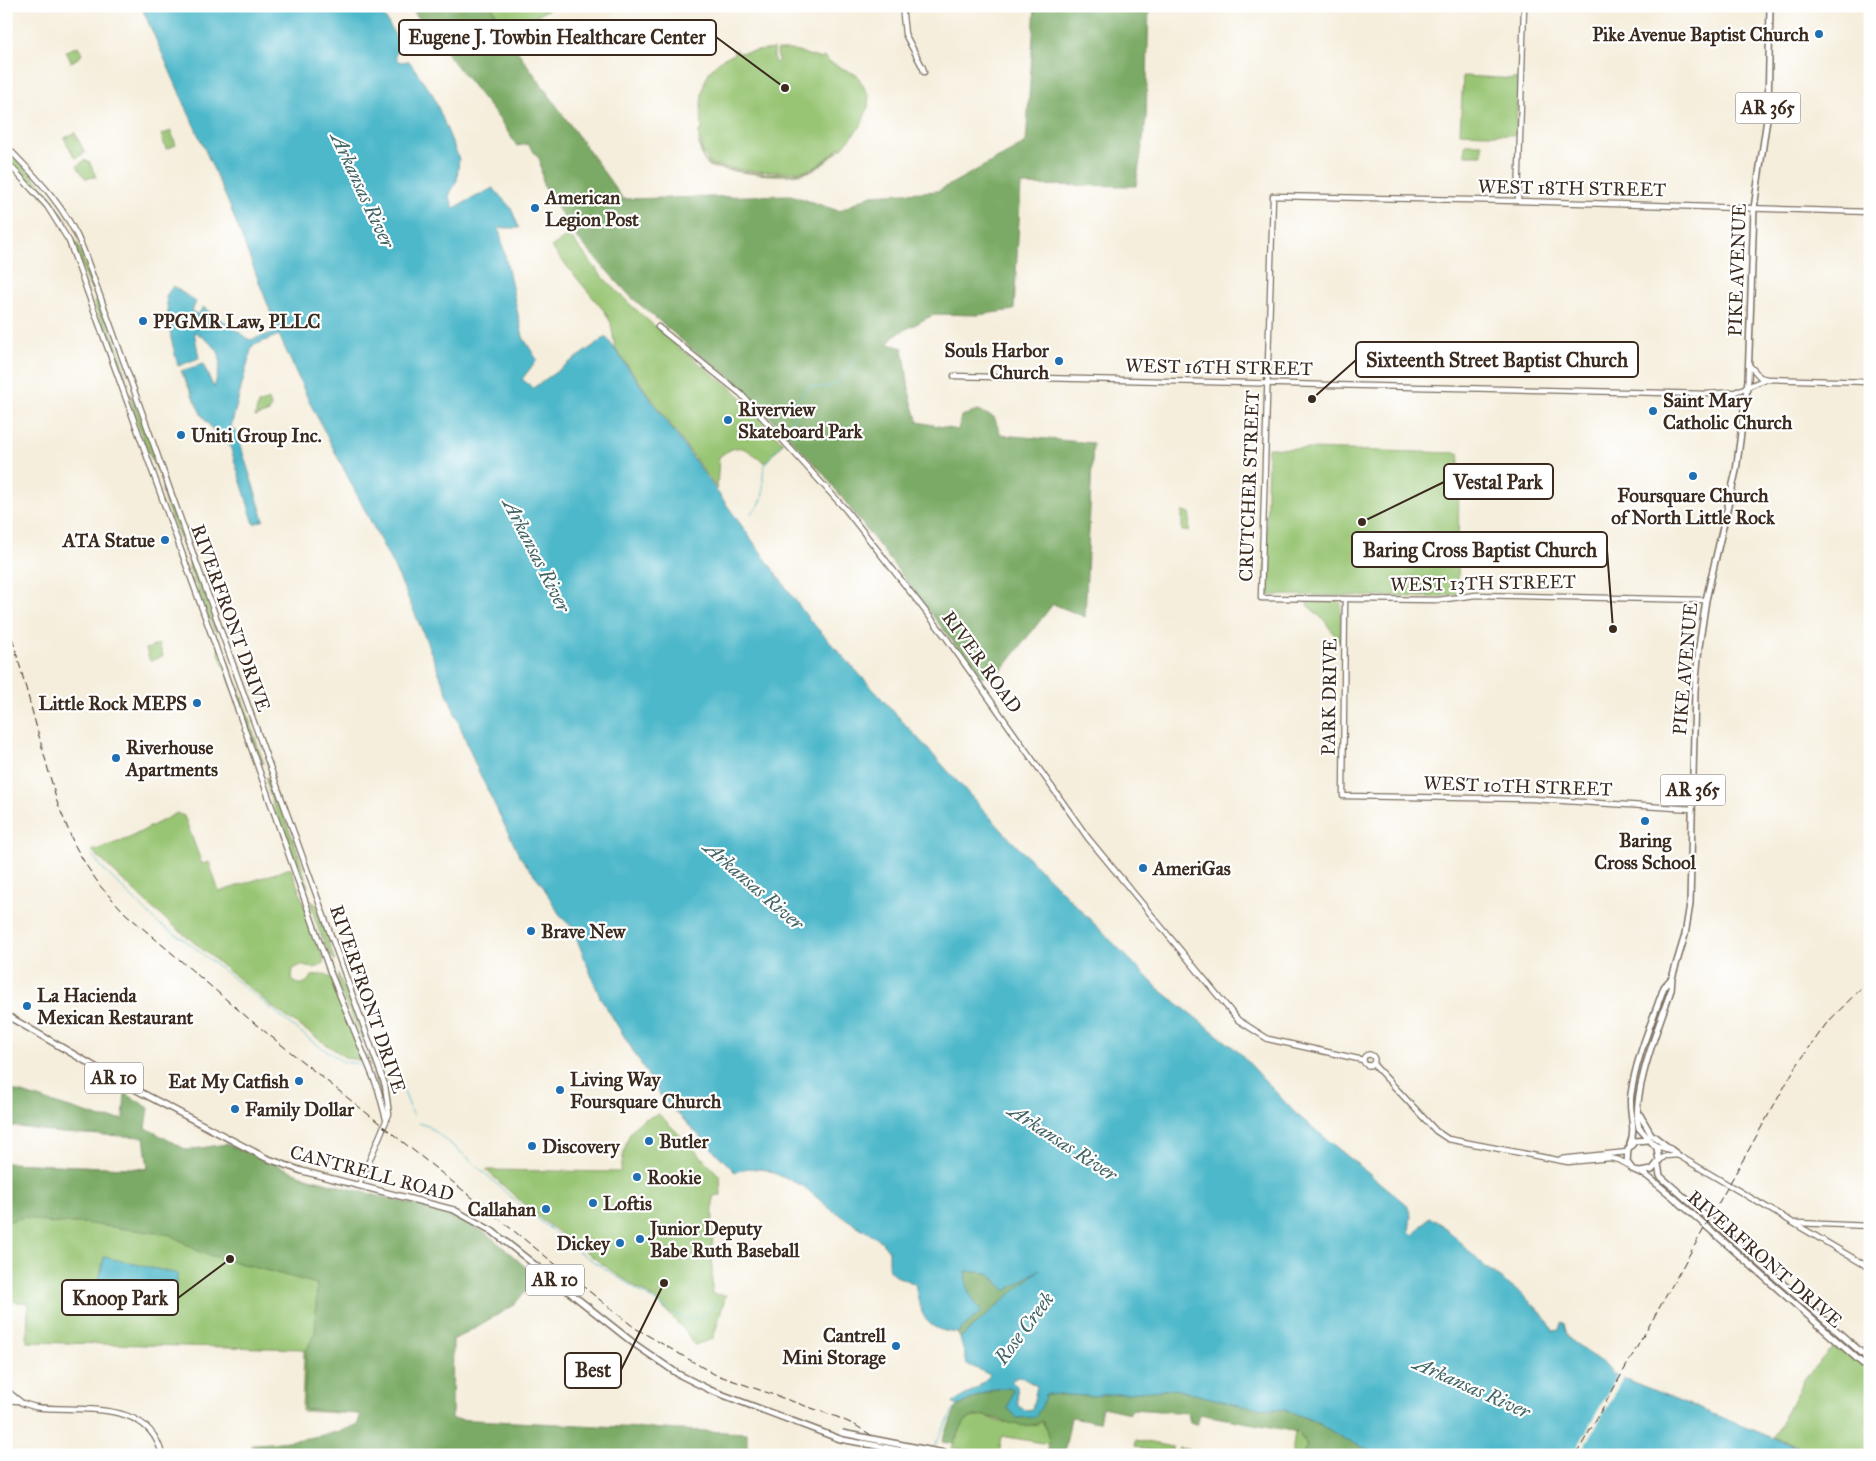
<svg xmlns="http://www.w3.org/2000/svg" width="1876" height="1461" font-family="'IM FELL Great Primer',serif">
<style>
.green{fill:#98c573;stroke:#6a7848}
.forest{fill:#7aaa65;stroke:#5a6a42}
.water{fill:#4db8ca;stroke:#447174;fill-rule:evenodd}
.pier{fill:#f5eedc}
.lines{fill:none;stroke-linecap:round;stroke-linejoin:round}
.stream{stroke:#4db8ca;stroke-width:1}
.tertiary-casing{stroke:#7c6f60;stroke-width:7}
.secondary-casing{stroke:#7c6f60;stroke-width:7}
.primary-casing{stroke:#7c6f60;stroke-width:8}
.tertiary{stroke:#fff;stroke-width:4.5}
.secondary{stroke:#fff;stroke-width:4.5}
.primary{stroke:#fff;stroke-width:5}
.rail{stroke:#3b2a1e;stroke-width:1;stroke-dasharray:8 4;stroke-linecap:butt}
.primary-bridge-casing{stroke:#7c6f60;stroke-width:8;stroke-linecap:butt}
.primary-bridge{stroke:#fff;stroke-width:5}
.poi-dot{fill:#1f6fb2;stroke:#fff;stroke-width:2}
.labels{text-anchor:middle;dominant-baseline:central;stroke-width:4.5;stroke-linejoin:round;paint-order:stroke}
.shield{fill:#fff;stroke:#766a62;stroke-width:1}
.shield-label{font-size:18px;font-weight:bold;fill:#3b2a1e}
.poi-label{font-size:19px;font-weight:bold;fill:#3b2a1e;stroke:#fff;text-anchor:start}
.street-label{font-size:19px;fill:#3b2a1e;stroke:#fff}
.water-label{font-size:20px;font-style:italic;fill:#426363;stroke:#fff}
.leader{fill:none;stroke:#3b2a1e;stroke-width:2}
.callout-dot{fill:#3b2a1e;stroke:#fff;stroke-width:2}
.callout{fill:#fff;stroke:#3b2a1e;stroke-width:2}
.callout-label{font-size:20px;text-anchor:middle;font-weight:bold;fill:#3b2a1e}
</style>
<rect width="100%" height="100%" fill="#fff"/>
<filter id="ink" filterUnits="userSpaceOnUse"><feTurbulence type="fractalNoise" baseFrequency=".02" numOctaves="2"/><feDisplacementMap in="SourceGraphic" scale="10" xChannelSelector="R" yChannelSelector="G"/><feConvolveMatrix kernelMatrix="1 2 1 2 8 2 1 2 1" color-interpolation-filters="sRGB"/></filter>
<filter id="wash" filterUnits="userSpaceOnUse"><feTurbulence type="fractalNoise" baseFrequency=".0096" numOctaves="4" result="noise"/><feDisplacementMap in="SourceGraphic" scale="20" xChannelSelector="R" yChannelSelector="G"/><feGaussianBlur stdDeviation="1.12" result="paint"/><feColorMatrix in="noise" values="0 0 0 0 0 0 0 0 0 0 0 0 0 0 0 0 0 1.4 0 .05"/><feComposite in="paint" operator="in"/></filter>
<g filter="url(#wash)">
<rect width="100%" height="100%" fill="#f5eedc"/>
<path class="green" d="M492 6H555L504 32Z
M78 46 82 53 80 57 71 62 66 51Z
M774 49V61L776 63 778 61 777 50H791L822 59 823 57 828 59 827 61 857 75 869 96 868 107 861 126 841 149 839 148C830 155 822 165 810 169 793 175 726 171 709 163L702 149 701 141H699V131H702C700 101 698 65 734 54L733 51 737 50 738 53Z
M1463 76 1518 79 1516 135 1460 133Z
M171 131 176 145 166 149 161 135Z
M75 133 85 153 75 158 64 138Z
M699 142 704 159 709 165C733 172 788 178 811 170 822 166 830 155 839 150 831 158 822 166 811 171 787 180 736 172 711 167 702 161 700 152 699 142Z
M1465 144H1482V155H1465Z
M6 148 47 191 68 223 6 158Z
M85 160 86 162 89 161 96 177 85 178 77 166Z
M569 235 601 275 632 306 678 347 734 390 783 443 765 463C746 449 741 440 719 457L717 489 615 348 611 323 605 312 551 247Z
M71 237 78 244 94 290 91 289Z
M96 300C103 307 128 372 125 380L94 304Z
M130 393 149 437 160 473C153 468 127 402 130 393Z
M269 400 271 406 269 412 255 417 258 404Z
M1268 448 1459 453 1458 594 1436 597 1265 595Z
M163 486 187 545 186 549 182 543C178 533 159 493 163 486Z
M1182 512 1190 513 1189 531H1182Z
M192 560 216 624 217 632 214 630 189 568 190 561Z
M1308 601H1339L1341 603 1340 643 1324 620 1307 605Z
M159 644 163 656 150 661 146 649Z
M220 645 238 687 264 764 261 761 218 650Z
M266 777 270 781 298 852 308 887C300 880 265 789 266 777Z
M177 813 184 816 202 864 209 862 219 892 291 868 324 960 323 964C315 970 309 968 301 965L293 969 292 979C299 988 306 984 312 976L325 974 331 978 364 1061 346 1058 275 1009 151 907 92 851 127 839Z
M311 901 317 905 335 961C328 956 310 911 311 901Z
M338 974 356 1012 365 1040 362 1039C357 1025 333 985 338 974Z
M370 1054 384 1090 387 1112 368 1056Z
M659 1114 720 1176 721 1195 713 1196 712 1294 726 1295 713 1339 694 1345 686 1332 656 1300 616 1274 538 1217 486 1170 620 1172C627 1143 624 1123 659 1114Z
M6 1163 299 1175 357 1191 452 1419 302 1411 304 1349 27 1342 28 1303 6 1301Z
M1837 1342 1870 1370V1455H1823L1774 1437 1805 1378Z
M982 1415 1001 1422 1038 1424 1042 1421 1049 1436 1048 1444 1002 1436 999 1455H985L952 1448 965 1420Z
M1295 1431 1306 1443 1303 1455H1292Z
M1136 1440 1173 1447 1172 1452 1146 1450 1135 1445Z
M1179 1448 1206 1452V1455L1177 1454Z"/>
<path class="forest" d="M409 6H492L504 32 623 199 791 195 839 211 871 195 938 191 1026 143 1035 6H1149L1146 120 1136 186 1021 185 1014 310 977 315 935 314 893 336 889 344 903 348 910 396 918 422 958 430 961 416 978 411 994 417 1001 435 1093 443 1085 617 1053 604 1002 670 980 677 823 473 733 379 692 349 630 296 577 238 543 185 540 160 528 144 517 146 500 120Z
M6 1088 102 1118 123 1119 125 1093 149 1108 146 1128 187 1150 226 1144 311 1179 439 1211 461 1219 489 1235 537 1277 513 1306 453 1340 452 1419 747 1433V1455H251L252 1444C275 1444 339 1435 358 1424L360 1414 304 1409 306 1351 315 1333 317 1284 201 1253 171 1235 83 1223H50L25 1217 6 1222V1163L148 1169 144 1137 61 1133 6 1125Z
M1042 1267 1032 1278 960 1338 957 1333 980 1312 968 1291 966 1271 989 1273 999 1285Z
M1004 1387 1013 1389 1008 1408 1017 1418 1042 1406 1045 1394 1091 1396 1174 1389 1243 1406 1285 1410 1311 1420 1379 1455H1303L1306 1443 1298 1432 1199 1414 1197 1424 1190 1423 1188 1413 1132 1409 1130 1413 1102 1407 1099 1422 1071 1417 1064 1455H1046L1049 1436 1042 1421C1017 1438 987 1404 967 1420 961 1426 957 1437 953 1444L942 1442 956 1408 980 1395Z"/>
<path class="water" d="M141 6H379L400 45 395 56 399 62 409 61 433 95 459 159 457 180 449 196 454 208 493 188 511 208 519 228H499L523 337 537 360 522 379 533 388 606 337 808 618 1011 840 1159 989 1238 1051 1295 1113 1408 1206 1411 1216 1409 1232 1414 1235 1429 1217C1450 1228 1464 1247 1481 1263 1502 1282 1542 1304 1553 1331L1559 1330 1561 1323 1564 1324 1568 1338 1604 1364 1613 1374 1760 1433 1821 1455H1381L1344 1439 1317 1422 1285 1410 1243 1406 1174 1389 1091 1396 1045 1394 1042 1406 1035 1417 1017 1418 1008 1408 1013 1389C994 1384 975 1398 958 1406L953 1403 978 1387 990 1375 967 1364 960 1338 1040 1269 1006 1291 989 1273 966 1271 968 1291 981 1312 957 1333C922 1330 921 1313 915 1284L896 1276 889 1270V1251L881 1241 829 1208 803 1186 767 1170 748 1168 735 1172 662 1098 600 997 572 927 561 917 541 883 520 857 476 766 422 630 398 575 309 401 279 335 252 346 231 427 236 431 264 520 254 524 230 446 215 433 201 414 181 371 203 364 214 388C224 351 224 353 194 331L199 358 178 366 171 338 166 296 173 286 196 302 192 311 198 315 203 307 250 340 278 331 229 204ZM1019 1376 1037 1386 1032 1409 1025 1410 1018 1406 1017 1386 1011 1381Z
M104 1257 178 1274 173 1297 99 1280Z"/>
<path class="pier" d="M1619 1373 1625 1376 1580 1455H1573Z"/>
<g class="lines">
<path class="stream" d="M788 434 790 433C794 415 794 397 810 386 838 393 845 374 858 354
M751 513C771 501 759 478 765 465 769 458 775 451 780 445
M92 855 104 870 158 923 185 940 313 1042 344 1062 361 1064
M386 1065 394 1066 413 1115
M419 1123 428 1126 467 1157 514 1200 579 1252 676 1315C699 1323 703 1317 718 1301
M933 1449 953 1411 958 1406"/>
</g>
</g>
<g filter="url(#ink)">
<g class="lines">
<defs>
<path id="tertiary" d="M902 6 905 34 923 68 924 72
M6 146C37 178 66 207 83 249L385 1085 389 1114 359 1185
M6 161 47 206 69 241 208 625 329 969 378 1089 386 1119
M1518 201 1524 6
M658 327 741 394 846 510 945 636 1088 838 1238 1020 1268 1039 1363 1060
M954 376 1708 394 1735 392 1766 379 1870 382
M1345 599 1343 796 1533 799 1692 809
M1706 600 1476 595 1438 600 1261 598 1273 196 1518 201 1870 212
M1363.5 1060a5.5 5.5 0 1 1 11 0a5.5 5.5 0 1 1-11 0Z
M1373 1064 1436 1131 1448 1139 1568 1162 1610 1158 1619 1160 1628 1165
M1561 1159 1627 1152
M1797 1223 1870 1226
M6 1390 22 1403 35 1407C78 1413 149 1397 162 1455
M6 1400 18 1401"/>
<path id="secondary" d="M1749 365 1760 377 1766 379
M1727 394 1736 397 1744 409
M1654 1145 1670 1150
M1676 1154 1870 1268
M1659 1161 1665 1156 1678 1155"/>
<path id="primary" d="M6 1015 123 1083 266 1158 302 1171 454 1210 492 1231 636 1345 678 1374 710 1390 840 1439 862 1443
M1640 1115 1651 1134 1678 1155
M1648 1140 1635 1141 1628 1149 1627 1162 1632 1169 1647 1176 1673 1197 1870 1370
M1630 1144C1637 1128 1628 1111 1631 1094 1636 1058 1652 1022 1664 987L1671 979
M1658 1164 1660 1176 1870 1360
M1640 1172 1652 1170 1659 1161 1657 1148 1639 1128C1630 1095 1660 1023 1671 990L1672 978 1685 935 1690 904 1695 690 1699 647 1706 600 1736 471 1748 380 1754 208 1768 112 1770 6"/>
</defs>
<use href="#tertiary" class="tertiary-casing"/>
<use href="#secondary" class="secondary-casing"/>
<use href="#primary" class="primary-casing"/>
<use href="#tertiary" class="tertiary"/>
<use href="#secondary" class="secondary"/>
<use href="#primary" class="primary"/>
<path class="rail" d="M6 615 57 802 74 844 86 865 101 887 126 914 248 1018 635 1328 714 1374 837 1417 855 1425 903 1455
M1576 1455 1795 1068 1826 1024 1870 979"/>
<defs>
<path id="primary-bridge" d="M842 1433 954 1455
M862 1443 924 1455"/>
</defs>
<use href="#primary-bridge" class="primary-bridge-casing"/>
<use href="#primary-bridge" class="primary-bridge"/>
</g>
</g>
<g class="poi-dot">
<circle cx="1819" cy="34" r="5"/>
<circle cx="535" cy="208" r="5"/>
<circle cx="143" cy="321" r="5"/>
<circle cx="1059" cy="361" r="5"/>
<circle cx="1653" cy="411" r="5"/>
<circle cx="728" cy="420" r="5"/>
<circle cx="181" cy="435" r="5"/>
<circle cx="1693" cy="476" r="5"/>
<circle cx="165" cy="540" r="5"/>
<circle cx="197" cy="703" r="5"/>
<circle cx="116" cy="758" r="5"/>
<circle cx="1645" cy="821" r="5"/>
<circle cx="1143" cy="868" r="5"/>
<circle cx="531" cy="931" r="5"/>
<circle cx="27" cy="1006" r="5"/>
<circle cx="299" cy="1081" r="5"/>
<circle cx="560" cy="1090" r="5"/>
<circle cx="235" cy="1109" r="5"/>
<circle cx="649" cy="1141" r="5"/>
<circle cx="532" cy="1146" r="5"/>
<circle cx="637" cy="1177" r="5"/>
<circle cx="593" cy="1203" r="5"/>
<circle cx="546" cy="1209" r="5"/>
<circle cx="640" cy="1239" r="5"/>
<circle cx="620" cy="1243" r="5"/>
<circle cx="896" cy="1346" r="5"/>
</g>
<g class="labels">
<g class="shield">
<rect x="1735.5" y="92.5" width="65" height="31" rx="4"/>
<rect x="1660.5" y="774.5" width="65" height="31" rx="4"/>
<rect x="85" y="1062.5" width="58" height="31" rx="4"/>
<rect x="526" y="1264.5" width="58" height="31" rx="4"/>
</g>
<g class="shield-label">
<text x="1768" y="108">AR 365</text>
<text x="1693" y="790">AR 365</text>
<text x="114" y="1078">AR 10</text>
<text x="555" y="1280">AR 10</text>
</g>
<g class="poi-label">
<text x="1809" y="34" text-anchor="end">Pike Avenue Baptist Church</text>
<text x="545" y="197">American<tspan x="545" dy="22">Legion Post</tspan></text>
<text x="153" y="321">PPGMR Law, PLLC</text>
<text x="1049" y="350" text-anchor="end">Souls Harbor<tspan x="1049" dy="22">Church</tspan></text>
<text x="1663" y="400">Saint Mary<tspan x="1663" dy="22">Catholic Church</tspan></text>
<text x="738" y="409">Riverview<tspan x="738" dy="22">Skateboard Park</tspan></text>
<text x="191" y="435">Uniti Group Inc.</text>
<text x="1693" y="495" text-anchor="middle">Foursquare Church<tspan x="1693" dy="22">of North Little Rock</tspan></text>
<text x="155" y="540" text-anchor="end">ATA Statue</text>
<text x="187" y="703" text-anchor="end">Little Rock MEPS</text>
<text x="126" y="747">Riverhouse<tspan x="126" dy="22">Apartments</tspan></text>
<text x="1645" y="840" text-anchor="middle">Baring<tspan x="1645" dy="22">Cross School</tspan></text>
<text x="1153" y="868">AmeriGas</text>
<text x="541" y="931">Brave New</text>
<text x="37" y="995">La Hacienda<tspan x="37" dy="22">Mexican Restaurant</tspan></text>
<text x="570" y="1079">Living Way<tspan x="570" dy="22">Foursquare Church</tspan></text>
<text x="289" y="1081" text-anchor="end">Eat My Catfish</text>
<text x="245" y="1109">Family Dollar</text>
<text x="659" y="1141">Butler</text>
<text x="542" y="1146">Discovery</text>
<text x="647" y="1177">Rookie</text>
<text x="603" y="1203">Loftis</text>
<text x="536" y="1209" text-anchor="end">Callahan</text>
<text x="650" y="1228">Junior Deputy<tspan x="650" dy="22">Babe Ruth Baseball</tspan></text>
<text x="610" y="1243" text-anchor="end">Dickey</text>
<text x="886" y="1335" text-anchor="end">Cantrell<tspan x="886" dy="22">Mini Storage</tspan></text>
</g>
<g class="street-label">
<text transform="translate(1572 188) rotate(1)">WEST 18TH STREET</text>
<text transform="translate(1737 270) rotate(-88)">PIKE AVENUE</text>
<text transform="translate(1219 367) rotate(1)">WEST 16TH STREET</text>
<text transform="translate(1249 486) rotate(-88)">CRUTCHER STREET</text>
<text transform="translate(1483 583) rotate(-1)">WEST 13TH STREET</text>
<text transform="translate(231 618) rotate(70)">RIVERFRONT DRIVE</text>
<text transform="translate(982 662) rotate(54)">RIVER ROAD</text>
<text transform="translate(1685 669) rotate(-85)">PIKE AVENUE</text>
<text transform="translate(1329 697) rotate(-89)">PARK DRIVE</text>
<text transform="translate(1518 786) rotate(2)">WEST 10TH STREET</text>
<text transform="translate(368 999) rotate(71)">RIVERFRONT DRIVE</text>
<text transform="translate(372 1173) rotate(15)">CANTRELL ROAD</text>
<text transform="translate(1765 1259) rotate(41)">RIVERFRONT DRIVE</text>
</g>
<g class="water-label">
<text transform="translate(363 190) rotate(65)">Arkansas River</text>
<text transform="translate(537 555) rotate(63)">Arkansas River</text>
<text transform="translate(754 885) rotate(41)">Arkansas River</text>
<text transform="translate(1063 1142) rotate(33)">Arkansas River</text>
<text transform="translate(1024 1328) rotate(-53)">Rose Creek</text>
<text transform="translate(1472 1387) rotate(24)">Arkansas River</text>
</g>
</g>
<path class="leader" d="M785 88L716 37M1312 399L1356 360M1362 522L1444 482M1613 629L1607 550M230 1259L178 1298M664 1283L621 1370"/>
<g class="callout-dot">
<circle cx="785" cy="88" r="5"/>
<circle cx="1312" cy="399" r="5"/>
<circle cx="1362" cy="522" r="5"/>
<circle cx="1613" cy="629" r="5"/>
<circle cx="230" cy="1259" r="5"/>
<circle cx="664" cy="1283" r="5"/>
</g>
<g class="callout">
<rect x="399" y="20" width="317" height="35" rx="5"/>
<rect x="1356" y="342" width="282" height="35" rx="5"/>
<rect x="1444" y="464" width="109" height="35" rx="5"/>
<rect x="1352" y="532" width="255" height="35" rx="5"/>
<rect x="62" y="1280" width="116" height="35" rx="5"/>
<rect x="565" y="1353" width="56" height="35" rx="5"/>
</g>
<g class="callout-label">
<text x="557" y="44">Eugene J. Towbin Healthcare Center</text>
<text x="1497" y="367">Sixteenth Street Baptist Church</text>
<text x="1498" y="489">Vestal Park</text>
<text x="1480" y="557">Baring Cross Baptist Church</text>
<text x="120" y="1305">Knoop Park</text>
<text x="593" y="1377">Best</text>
</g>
<rect width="1876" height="1461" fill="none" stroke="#fff" stroke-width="25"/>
</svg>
